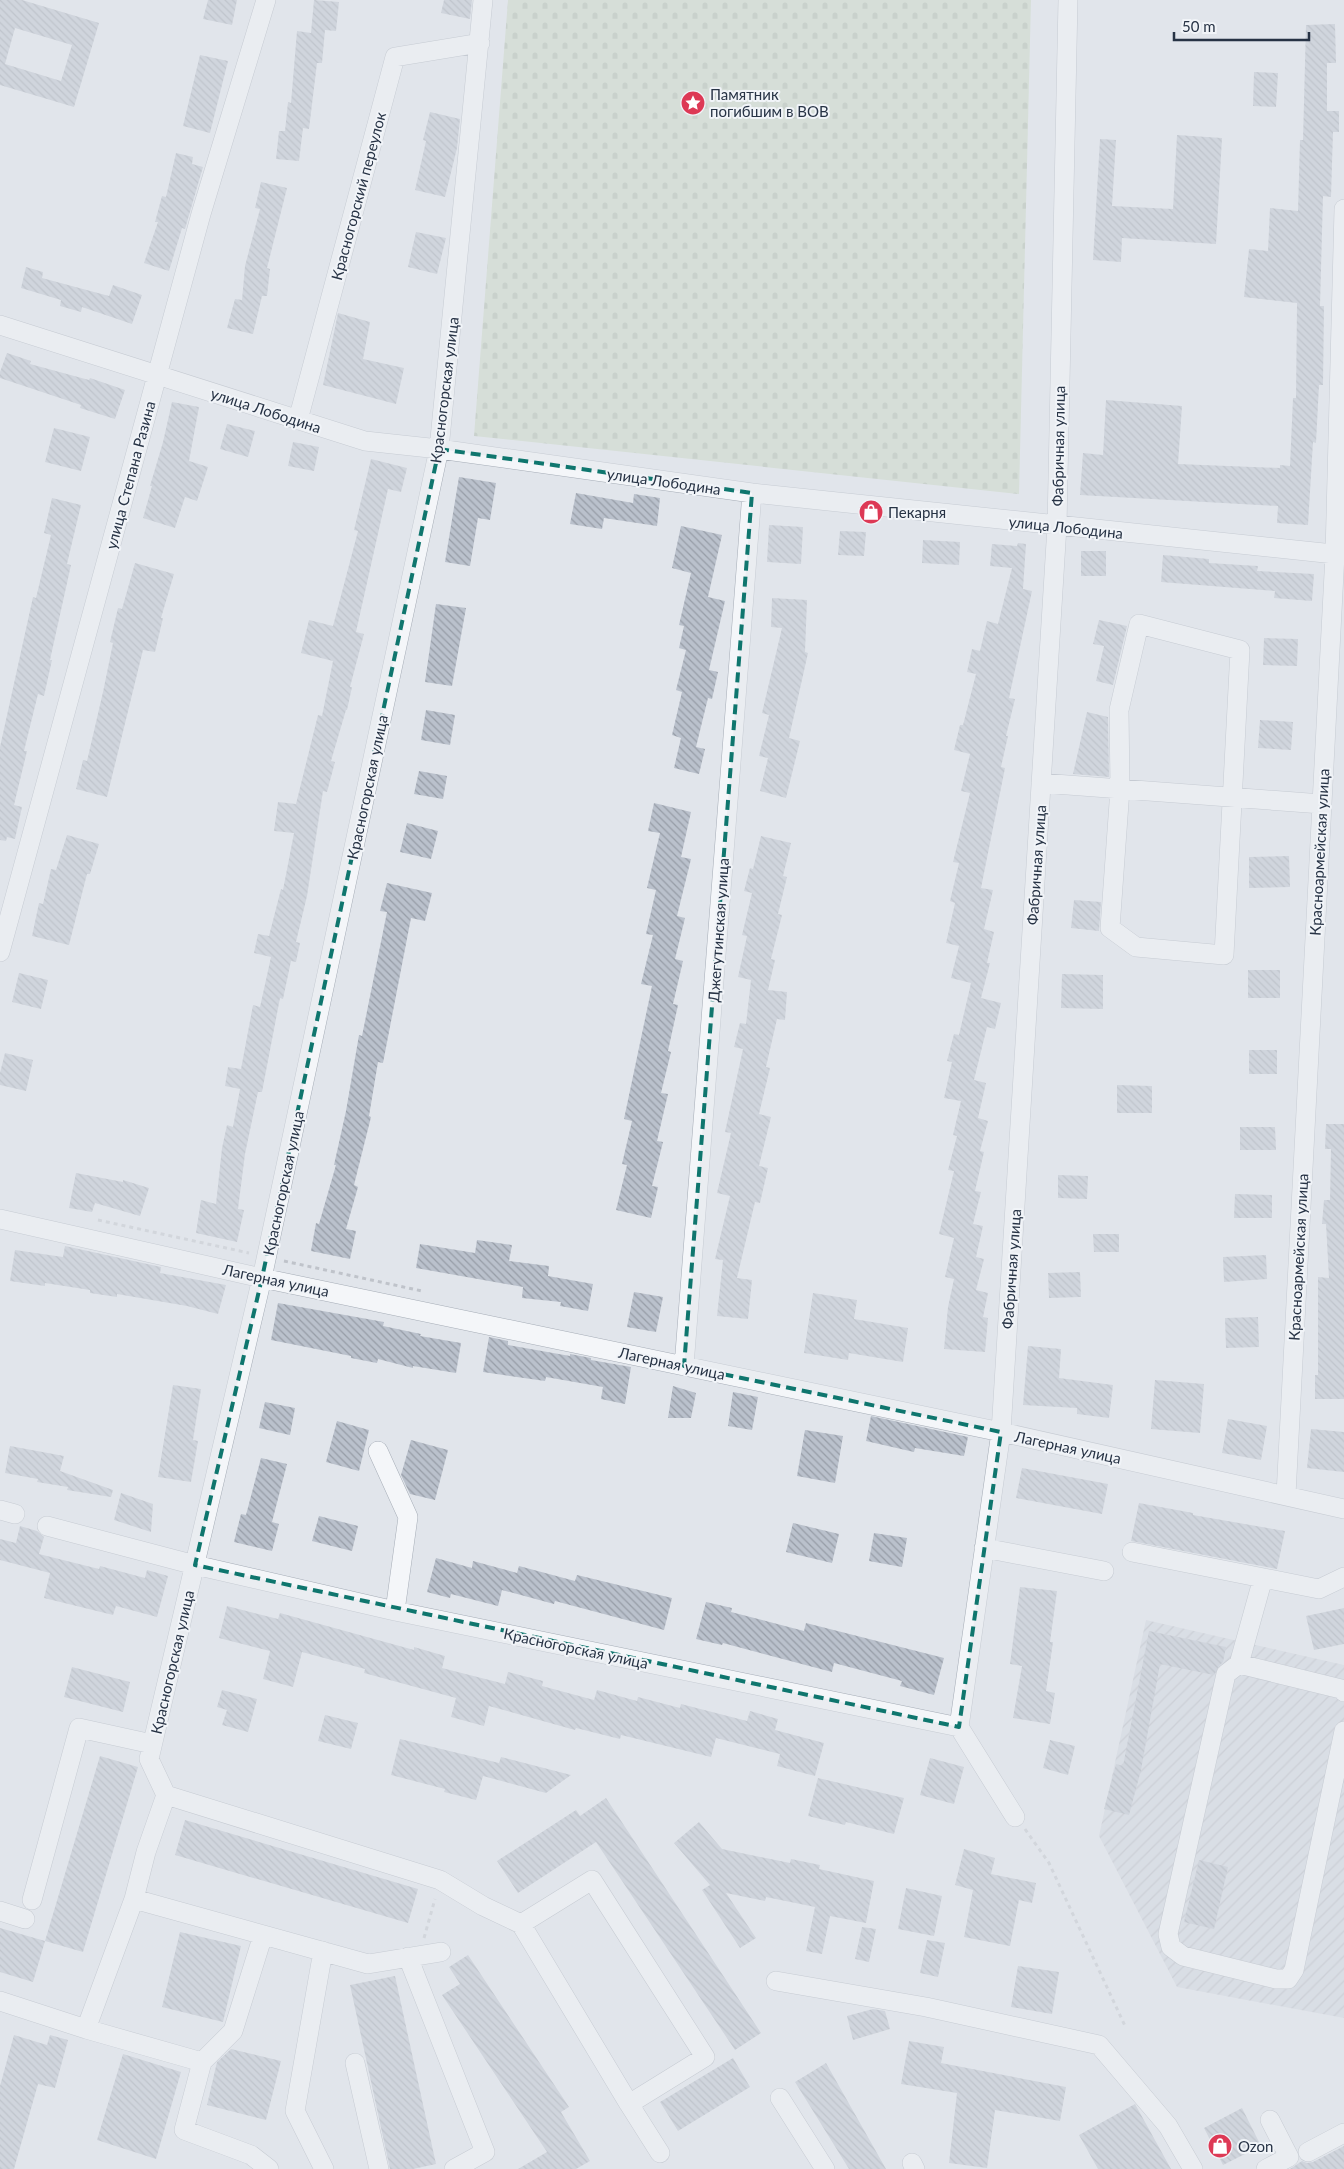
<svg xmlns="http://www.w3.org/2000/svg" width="1344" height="2169" font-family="Lato,sans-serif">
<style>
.industrial{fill:url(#industrial-furrows)}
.cemetery{fill:url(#cemetery-stones)}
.building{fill:url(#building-back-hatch);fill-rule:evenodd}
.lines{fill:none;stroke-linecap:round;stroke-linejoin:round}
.minor-casing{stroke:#a5acb6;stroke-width:20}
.path{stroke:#bfc3ca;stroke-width:3;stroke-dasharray:4 4;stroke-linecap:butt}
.minor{stroke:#f4f6f9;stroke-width:19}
.marked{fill:none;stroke:#0f766e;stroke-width:4;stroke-dasharray:10 6;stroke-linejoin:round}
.labels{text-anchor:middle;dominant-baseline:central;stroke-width:4;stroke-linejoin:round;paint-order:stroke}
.poi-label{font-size:15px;fill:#273345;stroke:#f1f4f8;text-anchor:start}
.street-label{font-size:15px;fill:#273345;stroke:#f1f4f8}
</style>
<defs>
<pattern id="industrial-furrows" width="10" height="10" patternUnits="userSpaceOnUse" patternTransform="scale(1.25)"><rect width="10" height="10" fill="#cfd4dd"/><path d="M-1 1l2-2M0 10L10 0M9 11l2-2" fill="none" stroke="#b2b6bf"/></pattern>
<pattern id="cemetery-stones" width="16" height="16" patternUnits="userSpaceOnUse" patternTransform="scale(1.25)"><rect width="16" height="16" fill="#c7d6c1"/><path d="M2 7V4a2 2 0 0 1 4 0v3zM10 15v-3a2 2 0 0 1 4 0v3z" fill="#abb8a7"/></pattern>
<pattern id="building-back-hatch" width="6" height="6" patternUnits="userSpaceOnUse" patternTransform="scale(1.25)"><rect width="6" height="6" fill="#bac1cc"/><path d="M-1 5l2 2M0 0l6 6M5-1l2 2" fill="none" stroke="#979da7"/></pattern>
</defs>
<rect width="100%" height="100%" fill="#e1e5eb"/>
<path class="industrial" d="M1146 1620 1344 1665V2018L1177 1987 1099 1836Z"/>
<path class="cemetery" d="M508 0H1031L1019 494 474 436Z"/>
<path class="building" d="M0 0H22L99 23 74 107 0 85ZM15 28 72 45 61 81 5 64Z
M208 0H237L232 25 203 19Z
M314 0 339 2 336 31 325 30 322 63H317L309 129 303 128 299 161 276 159 279 131H285L288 102 291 103 297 31 311 33Z
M444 0H472L470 19 441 13Z
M1335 24 1336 63H1327V111H1339V132H1333L1331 197 1323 196 1320 306H1324L1323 385H1319L1316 443 1313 442 1308 525 1277 523 1278 506 1080 495 1083 453 1103 455 1106 400 1182 406 1178 464 1280 468V465L1290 466 1293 398H1296L1297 303 1244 297 1249 249 1268 251 1270 208 1298 211 1300 140H1303L1306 25Z
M200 55 228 61 210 133 183 126Z
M1254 72 1278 73 1276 107 1253 106Z
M430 112 460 119 457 148 445 197 415 190 426 141 423 140Z
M1177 135 1222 138 1216 244 1122 238 1121 262 1093 260 1100 139 1116 140 1112 206 1173 209Z
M176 153 193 157 192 164 203 167 185 229 182 228 169 271 144 263 158 222H155L162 196 166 197Z
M261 182 287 188 267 268 270 269 267 296H262L253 334 227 328 235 299 242 300 245 266 260 209 255 208Z
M416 232 446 238 437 274 408 267Z
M26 267 43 272 42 278 109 296 113 285 142 295 132 324 82 307 81 312 60 306 61 300 21 288Z
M338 313 370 322 363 359 404 368 396 404 323 385Z
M7 353 31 361 30 364 89 380 90 378 125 390 115 419 80 408 81 405 0 378V372Z
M172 402 199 407 189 461 208 467 197 501 185 497 175 528 143 518 152 486H150L163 442Z
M227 424 255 431 248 457 220 449Z
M54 428 90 437 81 471 45 462Z
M293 442 319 447 314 471 288 466Z
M371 459 407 468 401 492 388 489 356 632 364 634 350 687H352L347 710H346L331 761 335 762 327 792 323 791 307 896 296 942 300 943 296 962 291 961 283 999 280 998 262 1092H258L245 1154 238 1209 244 1210 237 1242 196 1233 201 1200 216 1204 222 1148 227 1125 233 1127 240 1089 225 1086 228 1067 241 1069 253 1005 260 1007 271 957 254 953 258 934 269 936 281 889 283 890 294 833 274 831 278 802 296 804 318 715 322 716 333 661 301 653 309 620 333 626 358 531 354 530Z
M459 477 496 483 490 520 478 518 470 566 445 562Z
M576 493 633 503 634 494 660 498 657 526 604 518 602 529 570 524Z
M52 498 81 505 67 564 71 565 50 660H52L44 696 38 694 24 751H27L14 805 22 807 15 839 7 837 6 841 0 840V747L33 597 36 598 51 535 44 533Z
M769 525 803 527 801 564 767 562Z
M681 526 722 535 708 597 725 601 709 670 718 672 712 699 708 698 696 747 705 749 699 774 674 768 681 738 672 735 682 692 676 690 686 650 679 648 684 626 679 625 691 573 672 568Z
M840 531 866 532 864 556 838 555Z
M923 540 960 542 959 565 922 563Z
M1018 543 1026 544 1023 589 1032 591 1009 698 1015 699 1006 736H1008L1001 767 1005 768 981 888 993 890 984 929 994 932 987 963H990L981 998 1001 1003 995 1029 987 1027 974 1080 986 1083 978 1118 988 1121 980 1151 984 1152 975 1191 981 1192 973 1224 983 1226 976 1257 984 1259 976 1290 988 1293 983 1317 988 1318 985 1352 944 1349 948 1307 954 1279 945 1277 954 1238 939 1234 954 1171 948 1170 957 1136 953 1135 961 1101 944 1098 952 1062 947 1061 954 1034 959 1035 971 983 951 978 959 946 946 943 955 903 950 901 959 863 953 862 970 793 961 791 970 754 954 750 960 725H963L976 674 967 672 972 649 980 651 987 621 998 624 1012 568 990 566 992 544 1017 546Z
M1081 551H1106V576H1081Z
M1163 555 1209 559V563L1258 566 1257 571 1314 574 1312 601 1274 598 1275 591 1161 582Z
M135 563 174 574 161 618H163L155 652 143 650 107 797 76 789 83 760 87 761 103 692 113 643 110 642 118 608 122 609Z
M772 598 807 600 805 652 808 653 789 738 800 741 786 798 760 791 768 758 759 756 769 715 762 713 782 628 771 627Z
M436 604 466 608 452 686 425 682Z
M1099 620 1127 626 1113 685 1096 681 1104 646 1093 644Z
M1264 638 1298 639 1297 666 1263 665Z
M426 710 455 715 450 745 421 740Z
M1087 712 1108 717 1109 777 1073 774Z
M1260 720 1293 722 1291 750 1258 748Z
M419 771 447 776 443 799 414 794Z
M654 803 691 812 681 857 691 859 677 916 685 918 675 959 683 961 673 1004 678 1005 668 1051 671 1052 661 1093 668 1094 657 1141 663 1142 652 1186 658 1187 651 1218 616 1210 627 1165 622 1164 632 1121 624 1119 652 986 641 984 653 935 646 934 656 890 647 888 660 833 648 831Z
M407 823 438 831 431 859 400 852Z
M67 835 99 844 90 874H87L69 945 32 936 39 903 43 904 51 869 56 870Z
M761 836 791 843 783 876 787 877 778 914 782 915 771 959 775 960 768 990 787 992 785 1020 777 1019 766 1067 770 1068 759 1114 771 1117 759 1166 768 1168 760 1203 755 1202 737 1278 752 1280 748 1319 717 1316 723 1260 715 1259 730 1196 717 1193 731 1133 725 1132 743 1049 734 1047 740 1023 746 1024 751 980 738 977 747 936 742 935 752 893 744 891 750 868 753 869Z
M1289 856 1290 887 1249 888V857Z
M387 883 432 893 425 921 411 918 383 1063 378 1062 369 1116 371 1117 354 1185 358 1187 346 1229 356 1231 350 1259 311 1251 316 1223 319 1224 336 1165H334L346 1111 359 1035 362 1036 387 912 380 911Z
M1074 900 1101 902 1099 931 1071 928Z
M1248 970H1280V998H1248Z
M19 973 48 980 41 1009 12 1002Z
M1062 974 1103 975V1009L1061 1008Z
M1249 1050H1277V1074H1249Z
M5 1053 33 1060 26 1091 0 1085V1073Z
M1117 1085 1152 1086V1113H1117Z
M1326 1124H1344V1399H1315V1375H1318V1277L1329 1278 1326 1224H1322L1324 1200H1330L1331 1149H1325Z
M1240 1127H1275L1276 1150H1240Z
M76 1173 123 1182V1180L149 1188 140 1216 95 1203 92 1212 69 1208Z
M1058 1175 1088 1176 1087 1199 1058 1198Z
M1235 1194 1272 1195V1218H1234Z
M1093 1234H1119V1252H1094Z
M477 1240 512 1245 509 1261 549 1266 548 1276 593 1284 588 1311 560 1306 561 1302 522 1298 523 1287 416 1268 420 1244 475 1253Z
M65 1246 161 1267 160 1273 226 1285 218 1314 187 1306 117 1294V1297L90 1293V1290L45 1283V1286L10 1281 15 1250 63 1257Z
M1266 1255 1267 1279 1224 1282 1223 1257Z
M1080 1272 1081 1297 1049 1298 1048 1273Z
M634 1292 663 1297 656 1332 627 1327Z
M813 1293 857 1300 854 1319 908 1328 903 1362 849 1353 848 1360 804 1353Z
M278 1303 384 1322 383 1326 421 1334 420 1336 461 1343 456 1373 413 1366V1368L378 1359 377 1363 351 1358V1356L271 1340Z
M1258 1317 1259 1347 1226 1348 1225 1318Z
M489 1337 508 1341V1345L570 1356V1354L591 1358V1360L631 1367 625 1404 601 1399 603 1387 546 1377 545 1381 483 1372Z
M1028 1346 1061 1349 1059 1378 1113 1385 1109 1418 1077 1414V1408L1023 1405Z
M1155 1380 1204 1384 1200 1433 1151 1429Z
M173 1385 201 1389 193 1440 198 1441 191 1482 158 1477Z
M673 1386 696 1393 691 1418H668Z
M733 1392 758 1397 752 1430 728 1426Z
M265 1402 295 1408 290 1435 259 1428Z
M871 1416 968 1437 964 1456 915 1448 914 1452 866 1441Z
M1228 1419 1267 1426 1261 1460 1222 1453Z
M337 1421 369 1430 359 1471 326 1462Z
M1311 1429 1344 1432V1472L1307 1468Z
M805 1430 843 1436 835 1483 797 1476Z
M411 1440 448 1450 435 1500 410 1494 401 1475Z
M10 1446 64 1456 60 1471 113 1490 111 1497 67 1490 68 1487 37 1482 38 1479 5 1473Z
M261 1458 287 1464 272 1522 279 1524 272 1551 234 1542 241 1514 246 1515Z
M1022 1468 1108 1484 1102 1514 1016 1498Z
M121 1493 153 1504 151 1532 114 1520Z
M1139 1503 1193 1513V1515L1285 1531 1277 1569 1131 1541Z
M319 1516 358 1526 352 1551 312 1541Z
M793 1523 839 1534 832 1563 786 1552Z
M20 1526 37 1531 44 1537 39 1554 99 1569 100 1566 145 1578 147 1570 168 1576 157 1617 116 1606 113 1615 44 1598 50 1573 0 1560V1539L16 1543Z
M874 1533 907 1538 902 1567 869 1561Z
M436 1558 472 1568 473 1561 517 1573 519 1566 575 1581 577 1575 672 1598 664 1630 555 1601 554 1604 502 1590 498 1606 451 1594 450 1598 427 1592Z
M1020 1587 1057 1591 1050 1642H1053L1046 1691 1055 1693 1050 1724 1013 1718 1022 1666 1010 1664Z
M706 1602 732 1608 731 1612 804 1631 806 1623 944 1658 934 1695 900 1686 902 1681 834 1663 832 1672 723 1643 722 1645 696 1639Z
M227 1606 278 1619 280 1613 414 1650V1647L445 1656 442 1668 505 1684 508 1672 543 1681 542 1686 594 1700 597 1690 637 1701 638 1697 680 1708 681 1704 747 1721 750 1711 778 1719 775 1730 824 1743 815 1776 777 1766 780 1754 716 1738 711 1757 621 1735 620 1739 576 1728 575 1730 489 1706 484 1726 451 1717 456 1698 364 1673 365 1669 302 1652 293 1687 263 1679 270 1651 219 1638Z
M1344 1608V1644L1314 1650 1306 1616Z
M1149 1631 1226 1647 1223 1662 1219 1666 1214 1675 1160 1664 1141 1770 1129 1815 1104 1809 1116 1764 1123 1766Z
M72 1667 130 1682 123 1712 64 1697Z
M222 1690 257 1699 248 1732 222 1725 227 1710 217 1707Z
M325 1715 358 1723 351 1749 318 1741Z
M400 1739 499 1763 501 1757 571 1775 546 1793 483 1776 476 1800 444 1792 445 1789 391 1775Z
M1050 1740 1075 1746 1068 1775 1043 1768Z
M100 1756 138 1767 83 1952 45 1941Z
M930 1758 964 1767 954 1804 920 1795Z
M818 1778 904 1798 894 1834 846 1822 845 1825 808 1816Z
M606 1798 761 2033 735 2050 596 1842 518 1893 497 1861 576 1810 580 1816Z
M185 1820 418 1889 408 1923 175 1855Z
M699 1822 722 1849 790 1863 791 1859 820 1865 819 1869 874 1881 866 1923 830 1916 822 1954 806 1951 815 1907 766 1897 765 1901 726 1893 756 1938 740 1948 702 1890 710 1885 674 1843Z
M964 1849 995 1858 991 1874 1036 1883 1032 1903 1019 1900 1010 1946 964 1937 973 1890 955 1885Z
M1199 1860 1228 1867 1214 1929 1184 1922Z
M906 1888 942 1896 934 1936 898 1929Z
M862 1927 876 1929 869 1962 855 1959Z
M0 1928 45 1941 33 1982 0 1972Z
M180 1932 241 1946 223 2022 162 2007Z
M927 1940 945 1943 938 1977 920 1973Z
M468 1955 569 2107 561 2112 590 2161 576 2169H518L547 2152 442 1995 460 1984 449 1967Z
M1018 1966 1059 1972 1052 2014 1011 2007Z
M395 1976 436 2164 413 2169H390L350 1985Z
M873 2009 885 2011 890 2029 853 2040 847 2016Z
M14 2035 47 2045 50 2035 68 2040 55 2088 38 2084 14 2169H0V2086Z
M909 2041 944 2047 941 2063 1066 2087 1060 2121 995 2110 987 2168 949 2163 957 2093 901 2084Z
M231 2049 281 2061 266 2120 207 2105 217 2062Z
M123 2054 181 2072 156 2159 97 2140Z
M733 2058 750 2087 678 2131 660 2102Z
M826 2063 886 2169H849L795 2082Z
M1135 2104 1171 2169H1098L1079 2135Z
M1242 2108 1261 2146 1223 2165 1204 2128Z
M1344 2146V2169H1290L1302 2161 1307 2163 1313 2162Z"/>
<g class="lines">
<defs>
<path id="minor" d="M483 0 439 449 262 1278 149 1759 166 1795 440 1880 483 1906 521 1924 592 1880 705 2057 629 2104
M0 325 365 441 439 449 752 493 1344 555
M298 420 395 57 480 43
M1139 624 1240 650 1224 955 1136 947 1110 928 1120 789 1119 710Z
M1041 783 1322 804
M0 952 201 214 266 0
M0 1219 262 1278 1001 1432 1344 1509
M684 1366 752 493
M378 1451 408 1517 395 1611
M1286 1495 1335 554 1344 209
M0 1510 15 1514
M47 1526 195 1565 395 1611 959 1727
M984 1548 1104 1571
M1132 1552 1319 1589 1344 1577
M1263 1578 1239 1664 1226 1674 1168 1934 1171 1947 1183 1956 1276 1979H1288L1294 1970 1344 1731
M1239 1664 1341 1689 1344 1692
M959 1727 1001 1432 1057 526 1068 0
M959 1727 1015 1817
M134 1899 368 1964 441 1952
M32 1900 79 1728 152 1744
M0 1911 25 1919
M521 1924 629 2104 660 2153
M323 1951 295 2111 324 2169
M408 1957 485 2152 454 2169
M776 1981 926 2007 1099 2045 1168 2126 1193 2169
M0 2001 86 2029 134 1899 146 1852 166 1795
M86 2029 202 2062 233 2031 263 1935
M202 2062 184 2130 251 2155 269 2169
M355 2063 379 2169
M780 2098 825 2169
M1308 2152 1344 2133
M912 2163 915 2169
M1266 2169 1289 2157 1270 2120"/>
</defs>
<use href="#minor" class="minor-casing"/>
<path class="path" d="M98 1220 249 1253
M284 1261 422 1291
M1025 1829 1049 1863 1126 2028
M424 1938 435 1899"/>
<use href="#minor" class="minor"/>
</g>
<path d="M0 0H1344V2169H0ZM439 449 752 493 684 1366 1001 1432 959 1727 195 1565 262 1278Z" fill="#e1e5eb" fill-opacity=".55" fill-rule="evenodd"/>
<path class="marked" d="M439 449 752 493 684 1366 1001 1432 959 1727 195 1565 262 1278Z"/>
<defs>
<symbol id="sight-disc" viewBox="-11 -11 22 22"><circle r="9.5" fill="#dd3955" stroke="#f1f4f8"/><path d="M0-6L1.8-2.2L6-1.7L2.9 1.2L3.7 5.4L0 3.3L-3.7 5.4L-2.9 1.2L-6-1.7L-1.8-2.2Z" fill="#fff"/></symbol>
<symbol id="shop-disc" viewBox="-11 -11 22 22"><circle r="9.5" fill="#dd3955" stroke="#f1f4f8"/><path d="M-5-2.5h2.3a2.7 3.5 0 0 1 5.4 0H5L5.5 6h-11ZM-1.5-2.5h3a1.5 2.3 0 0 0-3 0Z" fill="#fff"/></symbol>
</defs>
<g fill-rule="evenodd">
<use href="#sight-disc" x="679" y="89" width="28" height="28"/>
<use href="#shop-disc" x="857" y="498" width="28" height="28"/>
<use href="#shop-disc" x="1206" y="2132" width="28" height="28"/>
</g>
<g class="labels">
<g class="poi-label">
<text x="710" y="94">Памятник<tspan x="710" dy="17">погибшим в ВОВ</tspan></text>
<text x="888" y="512">Пекарня</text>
<text x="1238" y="2146">Ozon</text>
</g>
<g class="street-label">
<text transform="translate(358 196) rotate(-75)">Красногорский переулок</text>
<text transform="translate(444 390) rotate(-83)">Красногорская улица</text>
<text transform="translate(266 410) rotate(18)">улица Лободина</text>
<text transform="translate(1058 446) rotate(-89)">Фабричная улица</text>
<text transform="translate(130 475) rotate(-75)">улица Степана Разина</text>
<text transform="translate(664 481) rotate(8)">улица Лободина</text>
<text transform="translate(1066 527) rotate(6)">улица Лободина</text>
<text transform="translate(367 787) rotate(-78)">Красногорская улица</text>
<text transform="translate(1319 852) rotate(-87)">Красноармейская улица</text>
<text transform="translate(1036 865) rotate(-86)">Фабричная улица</text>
<text transform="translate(718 930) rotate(-86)">Джегутинская улица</text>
<text transform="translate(283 1183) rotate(-78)">Красногорская улица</text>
<text transform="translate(1298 1257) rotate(-87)">Красноармейская улица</text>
<text transform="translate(1011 1269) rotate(-86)">Фабричная улица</text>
<text transform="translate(276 1280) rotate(12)">Лагерная улица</text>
<text transform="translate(672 1363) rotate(12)">Лагерная улица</text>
<text transform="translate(1068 1447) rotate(12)">Лагерная улица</text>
<text transform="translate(576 1648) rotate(12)">Красногорская улица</text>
<text transform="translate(172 1662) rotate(-77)">Красногорская улица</text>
</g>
</g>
<path d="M1174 32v8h135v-8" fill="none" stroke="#273345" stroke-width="2.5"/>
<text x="1182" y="32" font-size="15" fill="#273345" stroke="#f1f4f8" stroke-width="4" paint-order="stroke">50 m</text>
</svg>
